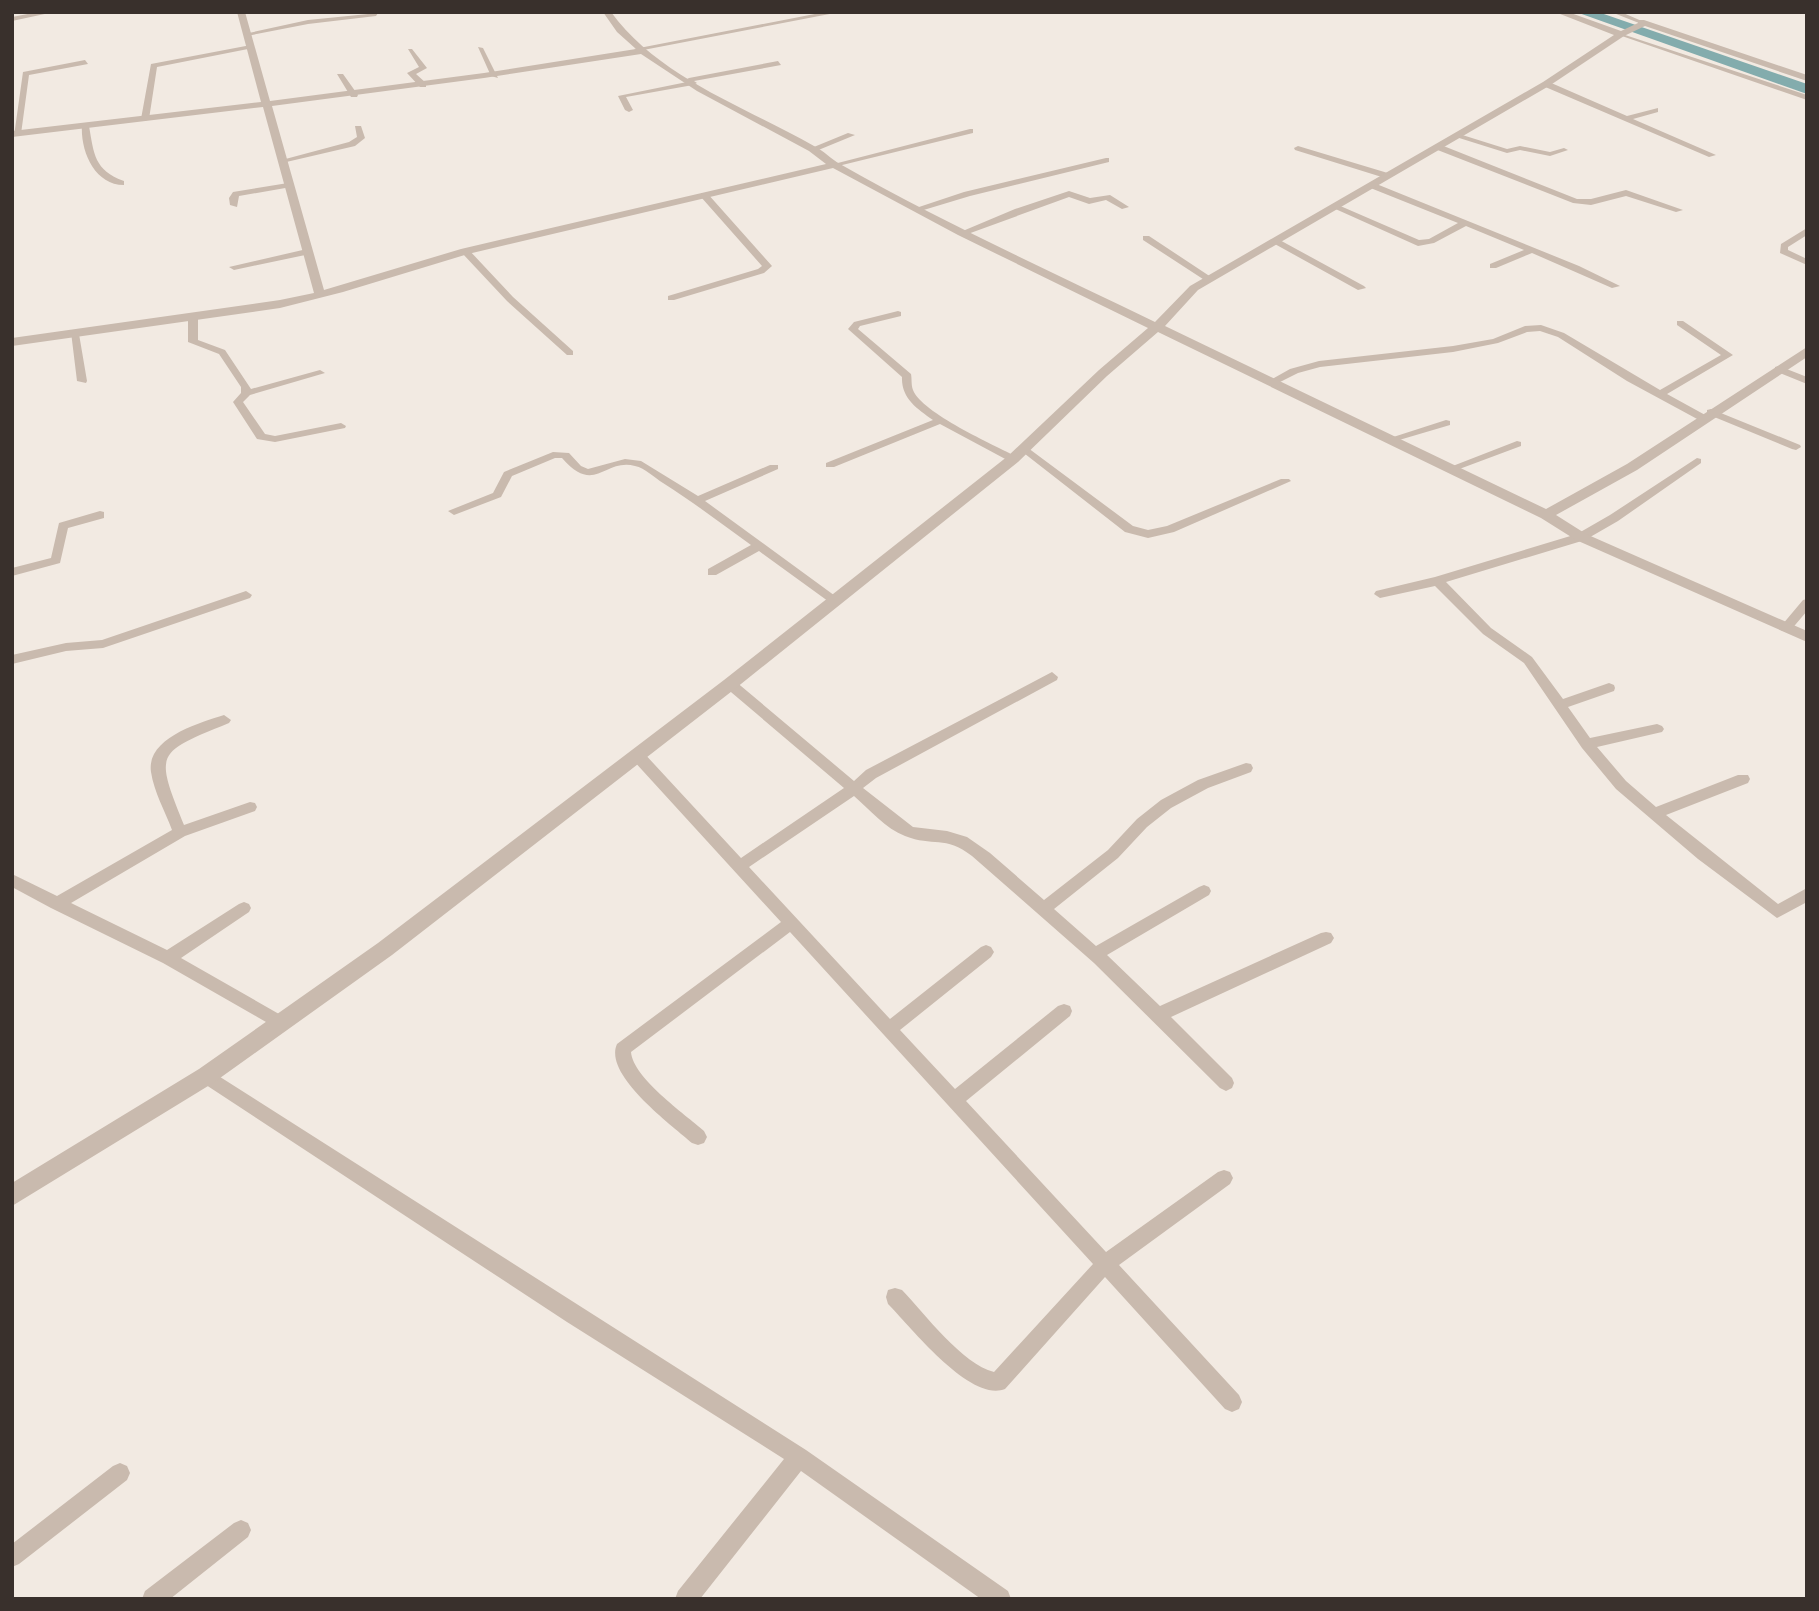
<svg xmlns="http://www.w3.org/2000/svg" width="1819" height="1611" font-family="Inter,sans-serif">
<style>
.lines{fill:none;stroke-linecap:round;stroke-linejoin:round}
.canal{fill:#83acad;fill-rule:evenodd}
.lane{fill:#c9baae;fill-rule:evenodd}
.street{fill:#c9baae;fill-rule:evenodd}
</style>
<rect width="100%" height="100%" fill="#f2eae2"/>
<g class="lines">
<path class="canal" d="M1576 12H1598L1807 84V94Z"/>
<path class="lane" d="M38 12H54L12 21V17Z
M825 12H840L638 51 634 49Z
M1611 12H1621L1644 22 1639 23Z
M378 13 376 16 308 24 247 36 244 34 308 20Z
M1619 33 1807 95V100L1619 35Z
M251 45 253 48 157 67 149 119 145 121 141 119 151 64Z
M478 47 483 48 498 78 491 76Z
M408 49H412L427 68 416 74 426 83V87H420L407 73 419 67Z
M85 60 88 64 29 75 21 134 14 136 23 72Z
M778 61 781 65 694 81 697 83 693 85 626 97 633 110 629 112 625 110 618 96 687 82 685 80 689 78Z
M337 74H343L358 95 357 97H351Z
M1543 82H1549L1627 116 1658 108V112L1633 119 1716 155 1709 157 1543 86Z
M82 124 89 126C94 154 94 170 124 181V185C94 185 80 150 82 124Z
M355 126H361L365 138 355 146 282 163 278 161 349 142 357 137Z
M970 129H973V133L834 167 830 165Z
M848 133 855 135 816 151 809 149Z
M1456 133 1507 149 1520 146 1550 152 1564 148 1568 150 1550 156 1520 150 1507 153 1456 137Z
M1435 145H1441L1577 199H1591L1626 190 1683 210 1676 212 1626 196 1591 205 1573 203 1435 149Z
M1298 146 1391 174 1392 176 1385 178 1295 150 1294 148Z
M1106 158H1109V162L970 196 917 212 913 209 964 192Z
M288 183H291V187L239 196 237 207 230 205 229 198 233 192Z
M1368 183H1374L1579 266 1620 286 1612 288 1532 253 1496 268H1490V264L1524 250 1466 226 1434 243 1418 246 1331 207 1338 205 1419 240 1429 239 1458 223 1368 187Z
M1069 191 1090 198 1110 195 1129 207 1122 209 1106 200 1089 204 1069 197 965 235 958 233 1015 209Z
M701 193H707L772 266 764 273 674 300H668V296L758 269 762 266 701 197Z
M1807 228V235L1788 247V250L1807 259V265L1780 253 1781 244Z
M1143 236H1149L1214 279 1206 281 1143 240Z
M1276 238 1364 286 1366 288 1358 290 1273 243V239Z
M307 249 310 250V254L234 270 229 267Z
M462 249H468L513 297 573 351V355H567L507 301 462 253Z
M898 311 901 312V316L860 326 858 329 911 374C912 379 911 385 913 390 922 413 994 445 1017 457V461H1009L940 424 834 467H826V463L933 420C917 409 901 398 902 377L848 329 854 322Z
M193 315 198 318V340L225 350 251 389 320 370 325 373 250 395 243 402 265 434 275 436 341 423 346 426 345 428 275 442 257 439 233 402 241 393V387L219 354 188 342V318Z
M1677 321H1683L1733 355 1667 394 1707 416V420H1699L1627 381 1558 337 1540 331 1527 332 1498 343 1453 352 1320 367 1298 373 1274 385 1265 383 1290 369 1319 361 1453 346 1493 339 1525 326 1541 325 1564 333 1660 390 1721 355 1677 325Z
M71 332 79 334 87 381 86 383 77 381Z
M1779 366 1807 377V384L1775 371V367Z
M1711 409 1800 445 1801 447 1796 450 1792 449 1707 414V410Z
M1446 420 1450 421V425L1389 443 1384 440Z
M1517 441 1521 442V446L1454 471 1450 472 1445 469Z
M1024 445 1133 526 1148 530 1167 526 1281 479H1289L1291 481 1174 532 1148 538 1125 532 1020 450V446Z
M553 452 569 453 581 466 588 469 625 459 641 461 698 496 770 465H778V469L705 501 842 601 836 605 832 604 759 551 716 575H708V569L751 545C722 524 693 502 663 483 655 478 645 468 635 466 604 458 595 496 562 458H555L512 476 501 497 454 515 448 511 493 493 504 472Z
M1697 458 1701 459V463L1618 521 1585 540 1446 582 1491 628 1532 657 1563 699 1609 683 1614 685 1615 688 1614 691 1568 707 1590 738 1657 724 1662 726 1664 729 1662 732 1597 747 1626 781 1656 807 1738 775H1748L1750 779 1748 783 1666 815 1778 904 1807 888V902L1777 918 1698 859 1616 789 1582 748 1524 663 1483 634 1435 586 1380 598 1374 594 1376 591 1435 577 1577 534 1610 515Z
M100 511 104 512V518L68 528 60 563 12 576V568L51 558 59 523Z
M246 591 252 595 250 598 103 648 66 651 12 664V655L66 643 102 640Z
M1807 599V611L1790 631H1782L1780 628 1782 625 1803 600Z
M1052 672 1058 677 1057 680 876 778 863 788 913 827 947 831 967 837 990 853 1044 900 1108 850 1137 819 1161 800 1198 780 1246 763 1251 764 1253 768 1251 772 1208 788 1171 808 1147 827 1118 858 1054 909 1096 946 1199 887 1204 885 1209 887 1211 891 1209 895 1107 955 1160 1006 1321 933 1326 932 1331 933 1334 938 1331 943 1171 1017 1232 1078 1234 1083 1232 1088 1226 1091 1220 1088 1094 963 972 856C945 835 933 847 905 836 886 829 869 809 854 796L749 867 890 1019 981 947 986 945 991 947 994 952 991 957 900 1030 955 1089 1058 1006 1064 1004 1070 1006 1072 1011 1070 1016 966 1101 1106 1252 1218 1172 1224 1170 1230 1172 1233 1178 1230 1184 1119 1265 1239 1395 1242 1402 1239 1409 1232 1412 1225 1409 1105 1277 1005 1389C970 1403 910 1326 888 1304L886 1297 888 1290 895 1288 902 1290C925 1314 962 1364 994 1372L1093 1264 790 932 631 1052C633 1078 685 1114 704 1131L707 1137 704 1143 698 1145 692 1143C672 1125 603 1075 617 1044L781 922 632 759 630 755 632 751H642L741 858 844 788 725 687 724 684 725 681H735L854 781 866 770Z
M224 715 231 720 229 723C156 753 154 751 184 825L250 802 255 803 257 807 255 811 185 836 71 903 167 950 239 904 244 902 249 904 251 908 249 912 181 958 286 1018 288 1023 286 1028 280 1030 163 963 51 908 12 887V874L57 896 172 830C165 811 154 792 151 772 146 738 199 723 224 715Z
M206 1068 806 1450 1008 1591 1011 1599H981L801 1471 700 1599H675L678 1591 784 1459 567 1322 200 1081 198 1076 200 1071Z
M120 1463 127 1466 130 1473 127 1480 19 1564 12 1567V1544L113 1466Z
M241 1520 248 1523 251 1530 248 1537 170 1599H142L145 1591 234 1523Z"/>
<path class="street" d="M237 12H245L270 101 484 73 636 49 617 32 603 12H611C659 78 746 107 814 146 824 151 831 159 840 164 942 222 1050 271 1155 322L1190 286 1543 82 1614 35 1555 12H1568L1621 31 1638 23V20H1644L1807 75V81L1645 26 1624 36 1549 86 1198 290 1165 326 1546 509 1627 464 1807 347V357L1637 470 1556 515 1586 534 1807 631V642L1576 540 1541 518 1158 332 1107 376 1018 462 736 688 392 955 213 1083 12 1206V1183L199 1069 378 943 724 680 1008 456 1099 370 1148 328 958 235 833 168 468 254 343 292 280 308 12 346V338L280 300 314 293 263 107 12 137V131L261 102ZM641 54 697 91 809 151 826 164 461 249 324 290 272 106 484 78Z"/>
</g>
<rect width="1819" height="1611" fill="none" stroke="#39302c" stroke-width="28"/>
</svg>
